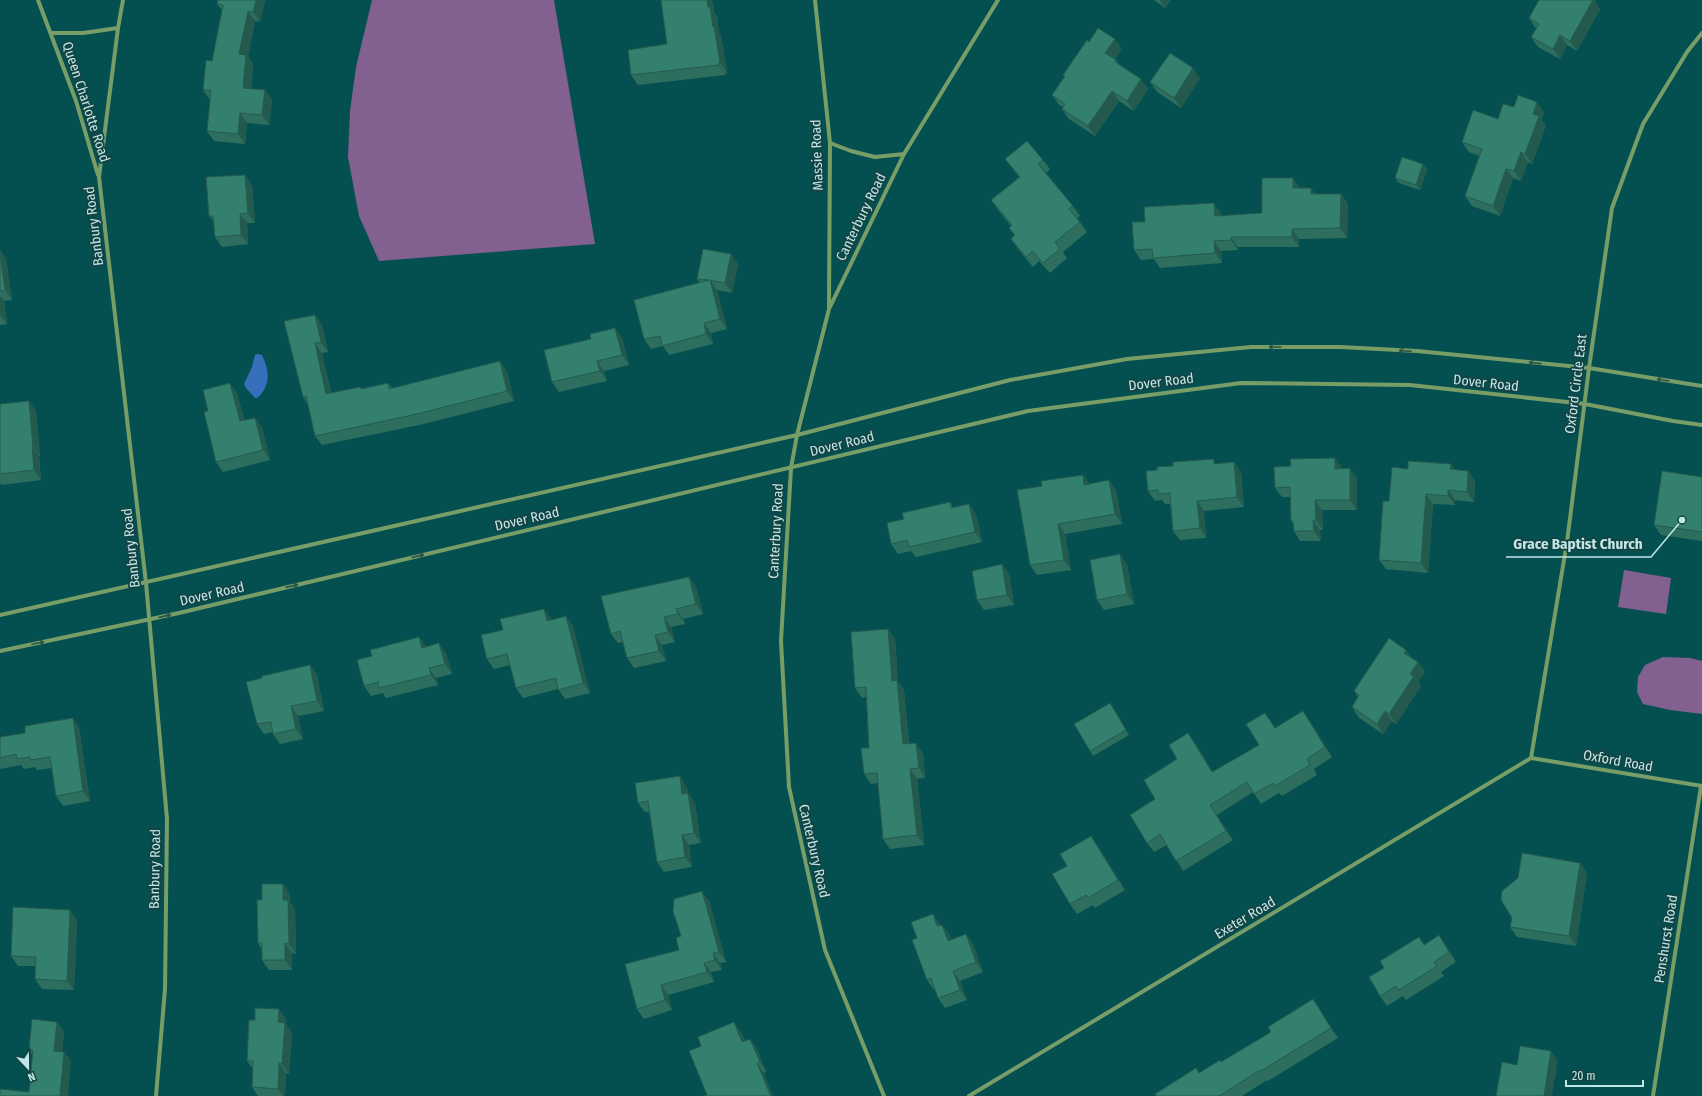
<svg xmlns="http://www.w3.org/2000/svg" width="1702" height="1096" font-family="'Fira Sans Condensed',sans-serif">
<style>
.green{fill:#82608f}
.water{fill:#3670bc}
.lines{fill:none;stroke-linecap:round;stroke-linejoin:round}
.street{stroke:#789d67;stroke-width:4}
.wall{fill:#2d6e5f}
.shaded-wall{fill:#245a4e}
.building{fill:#34806f;stroke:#245a4e}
.oneway{stroke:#29554a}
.labels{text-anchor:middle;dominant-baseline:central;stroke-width:3.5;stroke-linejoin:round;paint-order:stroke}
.street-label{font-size:14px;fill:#c0e7e6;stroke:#154343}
.leader{fill:none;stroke:#c0e7e6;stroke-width:1.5}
.callout-dot{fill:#c0e7e6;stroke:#154343;stroke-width:1.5}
.callout-label{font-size:15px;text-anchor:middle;font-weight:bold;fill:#c0e7e6;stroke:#154343;stroke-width:3.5;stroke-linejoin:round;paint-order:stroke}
</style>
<rect width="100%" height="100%" fill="#045051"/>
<path class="green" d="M372 0H554L595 244 379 261 359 216 348 157 350 111 356 67Z
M1624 570 1671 578 1666 614 1618 607Z
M1663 657 1690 658 1702 661V714L1670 710 1643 704 1637 692 1638 677 1645 665Z"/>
<path class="water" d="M257 354 262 355C268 368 271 381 262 393 259 396 259 398 255 398L246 388 244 384 252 367 255 355Z"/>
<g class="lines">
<path class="street" d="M38 0 76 101 98 175
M123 0 118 28 99 177 146 583 167 819 165 989 156 1096
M815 0 830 143 829 307
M52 33H83L118 28
M830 143 851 151 875 157 904 154
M0 615 797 435 1010 380 1127 359 1251 347H1340L1417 351 1589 368 1702 386
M0 651 179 613 1028 411 1241 383 1410 385 1585 404 1673 421 1702 425
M1531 758 1567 542 1589 368 1612 208 1643 124 1687 52 1702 33
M1531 758 1702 786
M884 1096 825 950 789 787 781 641 791 468 797 435 829 309 904 154 998 0
M969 1096 1531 758
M1653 1096 1701 786"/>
</g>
<path class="wall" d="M265 0 260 22 255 21 248 56 253 65 251 89 265 90 272 100 269 125 247 123 245 144 214 141 207 131 210 100 203 90 212 61 222 10 217 4Z
M661 0H711L713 3 714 12 717 16 719 34 721 36 727 73 725 74V75L638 85 631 75 667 44Z
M1154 0H1171L1165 8Z
M1539 0H1596L1595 2 1600 9 1577 51 1567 45 1560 59 1538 47 1531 37 1536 29 1529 18Z
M1089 42 1122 49 1115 59 1120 65 1148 89 1134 111 1119 101 1095 136 1069 119 1062 109 1063 107 1059 105 1052 95 1065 77 1063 75Z
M1200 78 1181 108 1157 92 1150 82Z
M1514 107 1544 112 1541 120 1546 125 1532 164 1528 162 1521 181 1513 178 1500 216 1472 206 1465 196 1479 156 1469 152 1462 142Z
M1005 159 1043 160 1050 169 1046 173 1073 206 1080 216 1077 218 1087 232 1063 252 1067 258 1050 273 1039 261 1033 267 1018 249 1011 239 1015 236 1009 228 1011 226 998 210 991 200 1019 177Z
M1427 169 1420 190 1399 183 1395 178Z
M252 185 255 223H247L248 244 222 247 215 237 214 222 209 216Z
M1300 188 1316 194H1341L1348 204 1347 238 1299 239V247H1238V250L1221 251 1222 263 1160 268 1154 259 1141 260 1134 250 1145 222 1221 213V216L1262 213Z
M0 250 6 259 12 300 4 301 7 324 0 325Z
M738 264 732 293 717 290 727 329 711 333 713 344 669 355 663 346 651 349 644 339 700 283 697 279Z
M315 315 322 325 328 352 322 353 331 393 360 387 362 389 388 383 392 388 507 371 514 401 424 424 322 445 315 436 308 405 303 397Z
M622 338 629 365 604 371 607 381 559 392 552 382Z
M237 393 244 420 255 418 262 428 270 460 223 472 216 462 208 411Z
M0 404 36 411 40 456H39L41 480 1 485 0 483Z
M1234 462 1241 472 1244 507 1204 511 1206 538 1180 540 1173 531 1170 504H1165L1162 500 1155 501 1148 491 1157 470Z
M1451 464 1455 470 1468 471 1475 481 1474 502 1455 500V505L1433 504 1428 573 1386 569 1379 560 1389 501 1408 469Z
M1342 468 1357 478V510H1322L1323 530H1320L1321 541H1300L1294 531 1293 524 1291 521V497H1282L1275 488Z
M1083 475 1089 484 1109 480 1116 490 1122 524 1065 534 1071 570 1037 575 1030 565 1042 486Z
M1702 477V541L1661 535 1654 525Z
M950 502 953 507 976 514 982 542 916 557 911 551 898 554 891 544 904 519Z
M1002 564 1009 574 1014 605 984 610 977 600Z
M1127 564 1134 604 1104 610 1097 600Z
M689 577 696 586 703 614 683 619 685 624 671 627 675 642 662 645 666 661 634 668 627 658 623 642 618 643 611 634Z
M551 618V620L573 626 590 693 565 699 558 689 523 698 516 688 510 665 494 669 487 659Z
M419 637 426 647 446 653 452 674 436 678 438 685 386 698 383 693 371 696 364 686 372 656Z
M895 639 898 682 904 690 909 744 923 753 925 778 917 779 924 845 890 849 883 839 878 783 871 784 864 774 869 748 866 697 862 698 855 688Z
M1406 650 1412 658 1418 662 1425 672 1418 682 1421 686 1396 724 1392 721 1383 734 1358 717 1352 707 1358 697 1354 691Z
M310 665 317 675 324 711 298 716 303 739 280 744 273 734V732L264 734 257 724 262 678Z
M1110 703 1129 735 1093 756 1090 751Z
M1265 713 1275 728 1310 721 1332 757 1314 769 1317 775 1282 796 1279 793 1261 804 1253 792 1217 815 1233 840 1183 871 1167 845 1154 852 1147 843 1155 799 1177 759 1195 743 1213 772 1259 745Z
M73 718 79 728 90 801 63 806 56 796 52 768 37 770 35 767 24 769 21 765 0 769V737L25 733Z
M686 786 688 793 695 803 701 843 689 845 692 867 664 872 657 862 649 812H645L638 803Z
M1098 846 1125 890 1095 908 1093 905 1077 914 1070 904 1067 866Z
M1580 863 1587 873 1576 946 1517 937 1510 927Z
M283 884 290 894V902L295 910 296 954 292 953V970H269L262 960V950L258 943 262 900Z
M709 901 726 962 720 963 722 970 711 972 714 982 668 995 672 1010 644 1019 637 1009 679 950 681 936Z
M933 914 940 925 949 934 951 940 966 934 973 944 983 972 960 981 967 1000 945 1008 938 998 935 989 934 990 927 980 917 938Z
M77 920 74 990 42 989 35 979V966H18L11 956Z
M1419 937 1424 945H1446L1456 962 1441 972 1444 976 1406 1000 1403 996 1387 1006 1380 996 1384 968Z
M1313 999 1338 1038 1268 1081 1267 1080 1242 1096H1156L1199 1073 1221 1062 1271 1032Z
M286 1019V1024L292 1033 289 1074 286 1073 285 1096H258L252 1087 253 1069 247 1061Z
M57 1022 64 1032 62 1051 64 1052 71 1061 29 1092 33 1056 29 1050Z
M741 1032 745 1041 750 1039 757 1049 766 1072 707 1095Z"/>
<path class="shaded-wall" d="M256 0H265L260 22 253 12Z
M707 0H711L713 3 714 12 717 16 719 34 721 36 727 73 720 63 713 27 708 7Z
M1160 0H1171L1165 8Z
M1590 0H1596L1595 2 1600 9 1577 51 1570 41Z
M248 11 255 21 248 56 253 65 250 98 243 88 239 54Z
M1560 35 1567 45 1560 59 1553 49Z
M1115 39 1122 49 1112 63 1105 53Z
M718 64 725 74V75L718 65Z
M1193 68 1200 78 1181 108 1174 98Z
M1141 79 1148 89 1134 111 1127 101Z
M265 90 272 100 269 125 262 115Z
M1112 91 1119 101 1095 136 1088 126Z
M1537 102 1544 112 1541 120 1546 125 1532 164 1525 154 1533 114Z
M240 113 247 123 245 144 238 134Z
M1521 152 1528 162 1521 181 1514 171Z
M1423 164 1427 169 1420 190 1416 185Z
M1506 169 1513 178 1500 216 1493 206Z
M245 175 252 185 255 223 248 213Z
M1293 178 1300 188H1293Z
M1311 188 1318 198 1311 194Z
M1341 194 1348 204 1347 238 1340 228Z
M1214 203 1221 213 1222 226 1215 216Z
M240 214 247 223 248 244 241 235Z
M1292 229 1299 239V247L1292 237Z
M1231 237 1238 247V250L1231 240Z
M1214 241 1221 251 1222 263 1215 253Z
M0 250 6 259 12 300 5 290Z
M731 254 738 264 732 293 725 283Z
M710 280 717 290 727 329 720 319Z
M0 296 4 301 7 324 0 315Z
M315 315 322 325 328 352 321 342Z
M704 323 711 333 713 344 706 334Z
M615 328 622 338 629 365 622 355Z
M315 343 322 353 333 404 326 394Z
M500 361 507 371 514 401 507 391Z
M597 361 604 371 607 381 600 371Z
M230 383 237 393 247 431 240 421Z
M29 401 36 411 40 456 33 446Z
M255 418 262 428 270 460 263 450Z
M32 446 39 456 41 480 34 470Z
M1335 458 1342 468V478L1335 469Z
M1234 462 1241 472 1244 507 1237 497Z
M1451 464 1458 474 1450 469Z
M1350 468 1357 478V510L1350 500Z
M1468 471 1475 481 1474 502 1467 492Z
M1083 475 1090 484 1084 485Z
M1109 480 1116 490 1122 524 1115 514Z
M1448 490 1455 500V505L1448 496Z
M1426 494 1433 504 1428 573 1421 563Z
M1315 500 1322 510 1323 530 1316 520Z
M1197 501 1204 511 1206 538 1200 528Z
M969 504 976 514 982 542 975 532Z
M1313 520 1320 530 1321 541 1314 531Z
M1058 524 1065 534 1071 570 1064 560Z
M1120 554 1127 564 1134 604 1127 594Z
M1002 564 1009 574 1014 605 1007 595Z
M689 577 696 586 703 614 696 604Z
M544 609 551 618 554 631 547 621Z
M676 609 683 619 685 624 678 614Z
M566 616 573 626 590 693 583 683Z
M664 617 671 627 675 642 668 632Z
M888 629 895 639 898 682 904 690 909 754 903 744 892 681Z
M655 635 662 645 666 661 659 651Z
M419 637 426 647 422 648Z
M439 643 446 653 452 674 445 664Z
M1406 650 1413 659 1404 653Z
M1418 662 1425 672 1418 682 1421 686 1396 724 1389 714 1410 674Z
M310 665 317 675 324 711 317 701Z
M429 668 436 678 438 685 431 675Z
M1110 703 1114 708 1129 735 1126 730Z
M291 706 298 716 303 739 296 729Z
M1303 711 1310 721 1332 757 1325 747Z
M1385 711 1392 721 1383 734 1377 724Z
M73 718 79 728 90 801 83 791Z
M1188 733 1195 743 1219 782 1212 772Z
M916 743 923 753 925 778 919 768Z
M910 769 917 779 924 845 917 835Z
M680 776 686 786 689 803 682 794Z
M688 793 695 803 701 843 694 833Z
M1210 805 1217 815 1233 840 1226 831Z
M682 835 689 845 692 867 685 857Z
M1091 836 1098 846 1125 890 1118 880Z
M1580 863 1587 873 1576 946 1569 936Z
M283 884 290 894V902L295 910 296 954 289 944 283 900Z
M702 891 709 901 726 962 719 952Z
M70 910 77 920 74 990 67 981Z
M933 914 940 924 944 936 937 926Z
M942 925 949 934 955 951 948 941Z
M966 934 973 944 983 972 976 962Z
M1439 935 1446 945 1456 962 1449 952Z
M285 943 292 953V970L285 960Z
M713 953 720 963 722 970 715 960Z
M704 963 711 972 714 982 707 972Z
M953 971 960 981 967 1000 960 990Z
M661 985 668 995 672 1010 665 1000Z
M1313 999 1320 1009 1338 1038 1331 1028Z
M279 1009 286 1019V1024L292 1033 289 1074 282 1064 278 1022Z
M57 1022 64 1032 61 1061 54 1051Z
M734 1022 741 1032 749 1052 742 1042Z
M750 1039 757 1049 766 1072 760 1062Z
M1551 1051 1558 1061 1552 1096H1544Z
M64 1052 71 1061 68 1096H60Z
M279 1063 286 1073 285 1096H283L278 1089Z
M757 1063 764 1073 773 1096H771Z"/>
<path class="building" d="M218 0H256L253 12 248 11 239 54 246 55 243 88 265 90 262 115 240 113 238 134 207 131 211 90H203L206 60 212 61 223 5 217 4Z
M661 0H707L708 7H710L713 27 714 26 720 63 718 64V65L631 75 628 50 667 44Z
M1539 0H1593L1570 41 1560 35 1553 49 1531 37 1539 24 1529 18Z
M1098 28 1115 39 1105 53 1116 60 1115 62 1141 79 1127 101 1112 91 1088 126 1062 109 1065 104 1052 95 1065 76 1063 75 1087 40 1089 42Z
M1170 53 1193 68 1174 98 1150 82Z
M1518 95 1537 102 1533 114 1539 116 1525 154 1521 152 1514 171 1506 169 1493 206 1465 196 1482 149 1462 142 1473 110 1498 119 1503 104 1514 107Z
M1027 141 1043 160 1038 164 1073 206 1069 209 1080 222 1055 242 1060 249 1043 263 1032 251 1026 257 1011 239 1015 235 1009 228 1012 225 991 200 1020 177 1005 159Z
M1402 157 1423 164 1416 185 1395 178Z
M245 175 248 213 240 214 241 235 215 237 213 216H209L206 177Z
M1262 178H1293V188H1311V194H1341L1340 228 1292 229V237H1231V240L1214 241 1215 253 1153 258 1152 249 1134 250 1132 222H1145L1144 207 1214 203 1215 216 1262 213Z
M703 249 731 254 725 283 710 280 720 319 704 323 706 334 662 346 660 336 644 339 634 300 709 280 697 279Z
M0 254 5 290 0 291Z
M315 315 321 342 315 343 326 394 360 387 361 389 388 383 389 389 500 361 507 391 417 414 315 436 306 396 303 397 284 321Z
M615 328 622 355 597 361 600 371 552 382 544 350 591 339 590 334Z
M230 383 240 421 255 418 263 450 216 462 204 412 208 411 203 390Z
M29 401 33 446H32L34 470 0 474V404Z
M1335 458V469L1350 468V500H1315L1316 520H1313L1314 531H1294L1293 521H1291L1290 487 1275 488 1274 467 1291 466 1290 459Z
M1214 459V464L1234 462 1237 497 1197 501 1200 528 1173 531 1170 493 1158 494V490L1148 491 1146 471 1157 470V467L1173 466V462Z
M1408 461 1451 464 1450 469 1468 471 1467 492 1448 490V496L1426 494 1421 563 1379 560 1383 501H1389L1392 467 1408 469Z
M1662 471 1702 477V532L1654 525Z
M1083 475 1084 485 1109 480 1115 514 1058 524 1064 560 1030 565 1017 490 1042 486 1041 481Z
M950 502 951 508 969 504 975 532 909 547 907 540 891 544 887 523 904 519 902 513Z
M1120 554 1127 594 1097 600 1090 560Z
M1002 564 1007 595 977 600 972 571Z
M689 577 696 604 676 609 678 614 664 617 668 632 655 635 659 651 627 658 620 631 611 634 601 596Z
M544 609 547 621 566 616 583 683 558 690 556 678 516 688 507 654 487 659 481 635 503 630 500 619Z
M888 629 892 681 897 680 903 744 916 743 919 768 910 769 917 835 883 839 877 773 864 774 861 748H869L866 687 855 688 851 632Z
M419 637 422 648 439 643 445 664 429 668 431 675 379 688 378 682 364 686 357 660 372 656 370 650Z
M1389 638 1406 650 1404 653 1418 662 1410 674 1414 676 1389 714 1385 711 1377 724 1352 707 1359 695 1354 691Z
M310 665 317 701 291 706 296 729 273 734 271 722 257 724 246 682 262 678V676Z
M1110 703 1126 730 1090 751 1074 724Z
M1303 711 1325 747 1307 759 1310 765 1275 786 1273 783 1254 794 1247 782 1210 805 1226 831 1176 861 1160 834 1147 843 1130 815 1155 799 1144 780 1177 759 1169 745 1188 733 1212 772 1259 745 1246 724 1265 713 1275 728Z
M73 718 83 791 56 796 50 757 30 760V757L17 759 16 754 0 758V737L25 733V726Z
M680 776 682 794 688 793 694 833 682 835 685 857 657 862 648 801 638 803 635 783Z
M1091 836 1118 880 1088 898 1086 895 1070 904 1052 874 1067 866 1060 854Z
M1522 853 1580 863 1569 936 1510 927 1512 918 1501 900 1502 891 1518 878Z
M262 884H283V900H288L289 944 285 943V960H262V943H258L257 900H262Z
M702 891 719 952 713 953 715 960 704 963 707 972 661 985 665 1000 637 1009 625 964 679 950 676 938 681 936 673 911 674 899Z
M13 907 70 910 67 981 35 979 36 957 11 956Z
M933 914 937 926 942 925 948 941 966 934 976 962 953 971 960 990 938 998 931 978 927 980 912 940 917 938 911 922Z
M1439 935 1449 952 1434 962 1437 966 1399 990 1396 986 1380 996 1369 977 1384 968 1380 961 1419 937 1424 945Z
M1313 999 1331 1028 1261 1071 1260 1070 1219 1096H1156L1155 1094 1196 1068 1199 1073 1220 1060 1221 1062 1271 1032 1268 1027Z
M255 1008 279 1009 278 1022 285 1023 282 1064 279 1063 278 1089 252 1087 253 1061H247L249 1020H255Z
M32 1019 57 1022 54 1051 64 1052 60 1096H0V1089L29 1092 33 1050H29Z
M734 1022 742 1042 750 1039 760 1062 757 1063 771 1096H704L707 1095 689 1051 701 1046 698 1037Z
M1520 1046 1551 1051 1544 1096H1496L1502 1062 1517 1065Z"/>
<defs><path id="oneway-shaft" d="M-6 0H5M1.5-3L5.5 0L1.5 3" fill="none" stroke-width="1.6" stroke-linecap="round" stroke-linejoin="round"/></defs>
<g class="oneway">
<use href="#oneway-shaft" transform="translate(1275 347) rotate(180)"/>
<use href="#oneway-shaft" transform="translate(1405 351) rotate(-177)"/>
<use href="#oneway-shaft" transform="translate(1535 363) rotate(-174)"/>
<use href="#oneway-shaft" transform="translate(1663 380) rotate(-171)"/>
<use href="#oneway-shaft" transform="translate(418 556) rotate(-13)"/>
<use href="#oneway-shaft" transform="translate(292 586) rotate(-13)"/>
<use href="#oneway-shaft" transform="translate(165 616) rotate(-13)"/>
<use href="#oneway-shaft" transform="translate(38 643) rotate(-12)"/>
</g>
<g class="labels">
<g class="street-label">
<text transform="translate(86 102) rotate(72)">Queen Charlotte Road</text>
<text transform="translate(817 155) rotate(-92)">Massie Road</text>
<text transform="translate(861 217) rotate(-64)">Canterbury Road</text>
<text transform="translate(94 226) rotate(-97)">Banbury Road</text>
<text transform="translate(1161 382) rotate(-7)">Dover Road</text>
<text transform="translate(1486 383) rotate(6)">Dover Road</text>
<text transform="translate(1576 384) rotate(-83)">Oxford Circle East</text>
<text transform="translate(842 444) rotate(-14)">Dover Road</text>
<text transform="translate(527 519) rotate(-13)">Dover Road</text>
<text transform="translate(776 531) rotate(-87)">Canterbury Road</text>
<text transform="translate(131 548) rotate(-96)">Banbury Road</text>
<text transform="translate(212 594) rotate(-13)">Dover Road</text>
<text transform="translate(1618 761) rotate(10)">Oxford Road</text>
<text transform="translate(814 851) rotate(77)">Canterbury Road</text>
<text transform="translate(155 869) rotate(-89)">Banbury Road</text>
<text transform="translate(1245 918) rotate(-31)">Exeter Road</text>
<text transform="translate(1666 939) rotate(-81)">Penshurst Road</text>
</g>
</g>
<path class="leader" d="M1682 520L1651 557H1506"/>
<circle class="callout-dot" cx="1682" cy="520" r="4"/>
<g class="callout-label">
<text x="1578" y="549">Grace Baptist Church</text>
</g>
<g transform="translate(28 1068) rotate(158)" stroke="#154343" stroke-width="3" paint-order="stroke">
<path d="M0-3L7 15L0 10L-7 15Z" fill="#c0e7e6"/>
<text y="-6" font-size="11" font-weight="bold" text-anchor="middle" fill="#c0e7e6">N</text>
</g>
<path d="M1566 1080v6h77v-6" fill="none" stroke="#c0e7e6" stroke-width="2"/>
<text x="1572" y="1080" font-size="12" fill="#c0e7e6" stroke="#154343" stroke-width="3" paint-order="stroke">20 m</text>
</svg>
